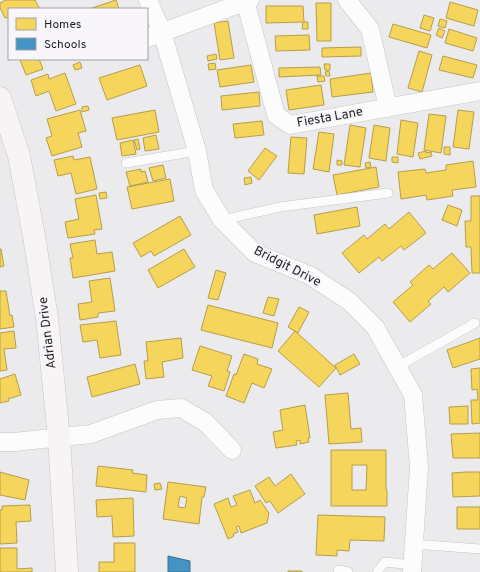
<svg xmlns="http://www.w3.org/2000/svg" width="480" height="572" font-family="Overpass,sans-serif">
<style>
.homes{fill:#f6d55c;stroke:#b69e4a;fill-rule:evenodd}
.schools{fill:#4393c3;stroke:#387092}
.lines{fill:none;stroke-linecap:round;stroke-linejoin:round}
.lane-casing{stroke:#c6c5c7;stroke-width:10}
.street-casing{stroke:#c6c5c7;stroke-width:19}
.secondary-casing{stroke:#c6c5c7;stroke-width:23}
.lane{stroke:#fcfcfc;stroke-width:9}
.street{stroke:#fcfcfc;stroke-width:18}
.secondary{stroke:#f8f4f6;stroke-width:22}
.labels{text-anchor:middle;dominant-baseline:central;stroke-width:4;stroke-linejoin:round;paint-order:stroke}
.street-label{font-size:13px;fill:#1f1f20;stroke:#f8f6fb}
</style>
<rect width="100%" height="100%" fill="#ebeaed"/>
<path class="homes" d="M6 0H35L40 9H9V17L5 18 0 8V3Z
M116 0 119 9H89Z
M450 2 478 10 474 26 446 18Z
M316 3H331V41H317Z
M266 6H303L304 22H308V29H302L303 22 266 23Z
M424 15 434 18 430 31 420 28Z
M440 19 447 21 445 28 438 26Z
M228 21 234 58 220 60 214 23Z
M393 24 431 35 427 48 389 37Z
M439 28 445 31 442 38 436 35Z
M449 29 477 38 473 51 445 43Z
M309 35 310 50 276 51 275 36Z
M361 47V56L322 57V48Z
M419 51 432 55 422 92 408 88Z
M216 54 217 59 208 61 207 56Z
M443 56 477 65 473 78 439 70Z
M22 59H39L43 69 26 75 20 60Z
M80 62 82 68 75 70 73 65Z
M215 63 216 69 209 70 208 64Z
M324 64H330V70H325Z
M140 65 147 86 107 100 99 78Z
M251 65 254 82 220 87 217 70Z
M320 67 321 75 279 77V68Z
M329 71 330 76H326L325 72Z
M65 73 76 104 56 111 49 91 36 96 31 80 48 74 49 79Z
M371 73 373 92 332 97 330 79Z
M317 76H324L325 81 318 82Z
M321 85 324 105 289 110 286 90Z
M259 92 260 106 222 110 221 96Z
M88 106 89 110 82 112V107Z
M80 110 86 131 78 133 82 147 52 156 46 138 52 136 47 119Z
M155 110 159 132 117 140 112 118Z
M458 110 474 112 469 149 453 147Z
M429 114 446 116 441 153 424 150Z
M401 120 418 123 413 157 397 154Z
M262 121 264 135 235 138 233 124Z
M350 125 366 128 360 167 344 165Z
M374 125 390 128 386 161 369 158Z
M319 132 334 134 329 172 313 169Z
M156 135 159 149 145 151 143 138Z
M291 137 307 138 304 174 288 173Z
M138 139 140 149 137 150 134 140Z
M133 140 136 154 122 156 120 143Z
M444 147H450V155L444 154Z
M265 148 277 156 259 180 248 171Z
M426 151V153L431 152 432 156 420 159 418 153Z
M73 156 74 160 90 157 97 189 76 194 71 173 58 176 54 160Z
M392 157H398V163L392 162Z
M337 160 342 161V165H337Z
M473 161 476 187 452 190 453 196 427 200 426 195 401 199 398 172 425 169 426 173 446 170V165Z
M370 162 371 167 366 168 365 163Z
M163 165 166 178 153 181 149 168Z
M376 167 379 187 337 195 333 175Z
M141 169V172L145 171 148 182 130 186 126 172Z
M251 177 252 183 245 185 244 178Z
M170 179 174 201 132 209 127 187Z
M106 192 107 198 100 199 99 193Z
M96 195 102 229 94 230 95 234 68 238 65 222 79 219 75 199Z
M471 196H480V273H472L471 247H466L465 221H471Z
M448 205 462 210 457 226 442 220Z
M357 207 360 226 317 234 314 215Z
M409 212 426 233 404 250 401 246 382 261 379 257 359 273 342 253 364 235 367 239 385 224 389 229Z
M180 216 191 235 154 256 151 251 141 257 133 243Z
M95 240 97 254 112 252 115 271 73 278 70 258H73L70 244Z
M0 249H1L4 266 0 267Z
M184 249 195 267 158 288 148 270Z
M452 253 470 273 448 292 444 287 428 301 431 304 410 322 393 302 413 285 410 282 429 265 433 269Z
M216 270 226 273 218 300 208 298Z
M110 278 115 311 98 313V317L80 320 78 304 92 302 89 281Z
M0 291H6L10 316 12 315 14 327 0 329Z
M268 297 279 299 274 316 263 313Z
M208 305 278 323 272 348 201 330Z
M299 307 309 312 298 333 288 327Z
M116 321 121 355 100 358 97 340 83 342 80 325Z
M14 331 16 348 4 349 7 370 0 371V333Z
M295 331 336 368 319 387 278 351Z
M181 338 183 358 162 362 164 377 146 379 144 361H148L146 342Z
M480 338V359L453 368 447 350Z
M200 346 232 356 227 371 230 372 224 391 208 386 212 376 192 370Z
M244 354 258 359 257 364 272 369 264 388 252 383 244 403 226 396 234 374 236 375Z
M354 354 360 364 340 375 335 365Z
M135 364 140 384 92 397 87 377Z
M480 368V423L472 424 471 400H478L477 389 472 390 471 369Z
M15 374 21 395 8 399 9 401 0 403V379Z
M348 393 351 429 361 428 362 442 329 444 325 395Z
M305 405 310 438H308L309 442 300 444V440L296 441 297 445 276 448 273 432 283 430 280 410Z
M468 406V424H450L449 407Z
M480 433V458H453L451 434Z
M331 450H386V490H387V506H331ZM352 465H367L366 490H352Z
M98 466 133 470 132 473 147 475 146 492 96 486Z
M0 472 29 480 25 500 0 495Z
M466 472H480V496L453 497 452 473Z
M291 474 305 494 278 513 270 501 266 503 255 486 269 477 275 486Z
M168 482 206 487 204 497H202L199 524 163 519ZM180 496 187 498 185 508 178 507Z
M160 483 162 489 155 490 154 484Z
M250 490 255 503 260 500 269 513 267 523 241 533 239 526 236 527 238 532 233 534 234 536 228 539 214 504 228 498 231 507 237 505 233 496Z
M133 498 134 536 113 537 112 516 97 517 96 500Z
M30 505 31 521 16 522 17 543 0 544V510H2V506Z
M457 507H480V529H457Z
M318 515 385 517 384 541 350 540 349 551 337 550V556L316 555Z
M114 543H135V572H99V562H114Z
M0 548H17V569L32 568V572H0Z
M288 571H302V572H288Z"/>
<path class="schools" d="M168 556 190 561V572H168Z"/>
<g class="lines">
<defs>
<path id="lane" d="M126 163 197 151
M222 220 280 207 388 193
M397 367 475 323
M414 544 480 549
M338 570 348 572
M377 572 385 562 413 565"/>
<path id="street" d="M148 0 162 32 197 151 204 190 222 220 255 253 309 275 349 301 375 327 413 395 419 467 412 572
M245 0 276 115 290 125 480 91
M347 0 370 29 388 108
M147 38 250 0
M0 442H14L91 434 157 410 181 408 205 422 232 450"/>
<path id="secondary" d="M0 98 19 156 34 236 47 318 59 438 67 572"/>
</defs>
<use href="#lane" class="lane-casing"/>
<use href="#street" class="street-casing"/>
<use href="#secondary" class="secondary-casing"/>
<use href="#lane" class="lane"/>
<use href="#street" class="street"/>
<use href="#secondary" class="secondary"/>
</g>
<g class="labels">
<g class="street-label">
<text transform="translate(330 118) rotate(-10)">Fiesta Lane</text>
<text transform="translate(287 267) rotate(27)">Bridgit Drive</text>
<text transform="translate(48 333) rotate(-97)">Adrian Drive</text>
</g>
</g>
<rect x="8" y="8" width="140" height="52" fill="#f8f6fb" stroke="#a1a0a3"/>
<rect x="16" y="18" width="20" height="12" fill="#f6d55c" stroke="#a1a0a3"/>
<text x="44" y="28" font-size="12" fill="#1f1f20">Homes</text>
<rect x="16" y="38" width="20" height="12" fill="#4393c3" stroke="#a1a0a3"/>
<text x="44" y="48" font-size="12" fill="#1f1f20">Schools</text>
</svg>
